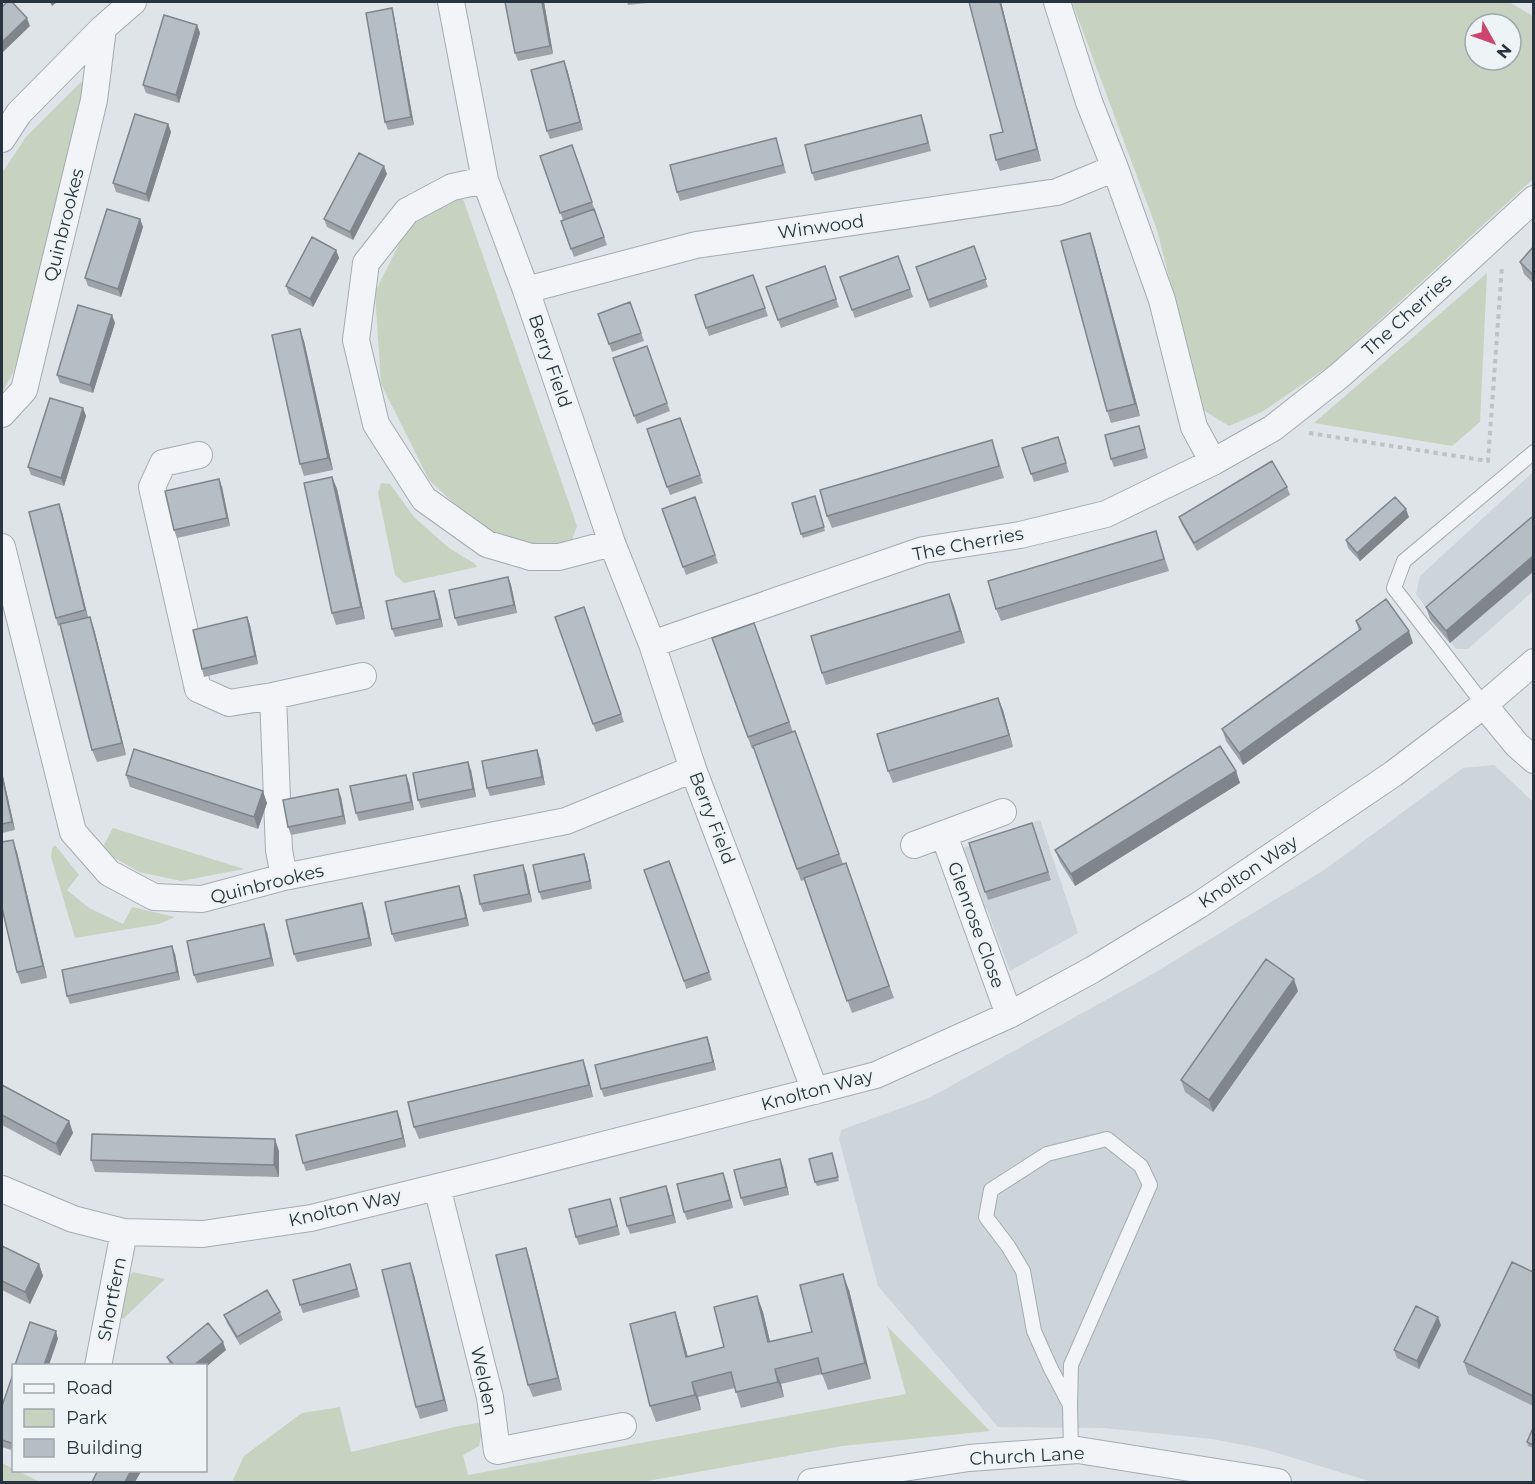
<svg xmlns="http://www.w3.org/2000/svg" width="1535" height="1484" font-family="Montserrat,sans-serif">
<style>
.built{fill:#cdd4da}
.green{fill:#c8d2c0;fill-rule:evenodd}
.lines{fill:none;stroke-linecap:round;stroke-linejoin:round}
.service-casing{stroke:#a4acb2;stroke-width:16}
.minor-casing{stroke:#a4acb2;stroke-width:28}
.path{stroke:#bdc2c7;stroke-width:4;stroke-dasharray:4.5 4.5;stroke-linecap:butt}
.service{stroke:#f2f4f7;stroke-width:14}
.minor{stroke:#f2f4f7;stroke-width:26}
.wall{fill:#9da3a9}
.shaded-wall{fill:#7f858a}
.building{fill:#b6bec5;stroke:#7f858a;stroke-width:1.5}
.labels{text-anchor:middle;dominant-baseline:central;stroke-width:4.5;stroke-linejoin:round;paint-order:stroke}
.street-label{font-size:18px;fill:#28343f;stroke:#eef3f6}
</style>
<rect width="100%" height="100%" fill="#dfe4e8"/>
<path class="built" d="M1533 472V591L1468 649H1456L1416 594 1420 576Z
M1494 765 1533 802V1482H1372L1264 1449 1212 1439 1104 1428 998 1427 878 1286 839 1139 841 1130 929 1098 1151 975 1324 870 1463 768Z
M1040 820 1078 933 1010 971 987 909 980 910 957 850Z"/>
<path class="green" d="M1072 2H1509L1533 16V179L1332 364 1262 412 1229 426 1203 410 1157 230ZM1475 24H1511V60H1475Z
M81 82 92 90 96 107 13 373 2 393V173L26 137Z
M461 193 577 526 569 548 508 544 464 513 429 480 381 384 375 292 407 228Z
M1487 273 1480 422 1452 446 1314 423Z
M381 483 390 484 414 517 449 548 474 563 477 567 404 583 395 575 378 493Z
M113 828 244 869 181 881 139 872 101 850Z
M55 845 79 875 67 890 89 908 123 924 132 907 175 917 159 924 75 938 51 857 52 848Z
M133 1272 165 1279 123 1319 120 1316 127 1278Z
M887 1326 990 1431 842 1446 642 1482H232L244 1456 302 1413 340 1407 351 1452 459 1426 484 1422 479 1446 463 1455 468 1475 906 1394Z
M2 1463 40 1482H2Z"/>
<g class="lines">
<defs>
<path id="service" d="M1484 705 1394 588 1404 561 1534 452
M1070 1405 1050 1367 1034 1331 1023 1271 1008 1246 986 1217 991 1190 1047 1154 1107 1139 1141 1166 1150 1185 1071 1365 1070 1405 1071 1451"/>
<path id="minor" d="M451 2 485 180 526 290 612 543 652 644 693 769 815 1091
M1057 2 1089 102 1115 168 1162 300 1194 427 1213 462
M2 139 19 113 103 28 133 2
M485 180 452 187 407 211 366 263 356 340 376 424 424 499 487 544 531 557H559L612 543
M526 290 696 245 1057 192 1115 168
M2 414 24 390 94 100 103 28
M199 455 163 463 152 487 198 689 229 703 273 696 363 676
M2 547 73 832 109 873 154 897 202 899 284 877 566 821 693 769
M652 644 923 550 1020 535 1106 514 1213 462 1273 428 1339 376 1408 315 1534 199
M273 696 279 850 284 877
M1484 705 1517 745 1534 760
M944 835 1009 1015
M914 845 1003 812
M437 1187 483 1370 490 1397 497 1451 623 1426
M2 1189 73 1219 124 1232 203 1234 311 1218 498 1172 876 1075 1009 1015 1092 970 1199 905 1393 774 1484 705 1534 662
M98 1366 124 1232
M811 1482 969 1458 1078 1450 1278 1482"/>
</defs>
<use href="#service" class="service-casing"/>
<use href="#minor" class="minor-casing"/>
<path class="path" d="M1309 433 1488 461 1502 266"/>
<use href="#service" class="service"/>
<use href="#minor" class="minor"/>
</g>
<path class="wall" d="M544 2 553 54 518 61 515 53Z
M627 2H656L628 5Z
M1001 2 1041 161 1000 171 996 160 1003 132Z
M392 8 394 16 414 125 388 130 385 122Z
M197 25 200 33 179 103 146 93 143 85Z
M567 69 583 130 550 139 547 131Z
M924 123 931 151 815 181 812 173Z
M168 124 171 132 149 202 116 192 113 183Z
M776 138 786 173 680 201 677 192Z
M572 145 607 245 574 257 561 221 563 220 540 156Z
M387 174 353 240 327 227 324 219Z
M140 219 143 227 121 297 88 286 85 278Z
M1094 245 1140 416 1111 423 1107 411Z
M974 246 988 287 930 308 916 267Z
M1533 247V283L1524 274 1520 262Z
M336 250 339 258 313 307 289 294 286 286Z
M898 256 913 297 855 318 840 277Z
M825 266 839 307 781 328 766 287Z
M753 275 768 316 709 336 695 295Z
M630 302 644 341 612 352 598 314Z
M115 323 93 393 60 383 57 375Z
M304 341 333 470 304 476 300 464Z
M647 346 670 411 637 424 613 358Z
M83 408 86 416 64 486 31 475 28 467Z
M680 418 703 483 670 495 647 429Z
M1141 434 1148 458 1114 467 1111 459Z
M1058 437 1069 472 1034 482 1022 448Z
M996 452 1004 478 832 528 827 516Z
M332 477 337 489 365 619 336 625 332 613Z
M222 487 230 526 177 538 174 530Z
M1287 487 1290 495 1197 551 1182 525 1179 517Z
M815 496 825 531 803 538 801 534Z
M695 497 718 563 686 575 662 509Z
M62 512 88 617 94 629 126 755 97 762 92 750 60 625 58 626 56 618Z
M1533 516 1450 643 1430 619 1426 607Z
M1409 517 1360 561 1348 548 1346 540Z
M1156 531 1169 571 1001 621 996 609Z
M508 577 511 585 517 613 458 626 455 618Z
M434 591 437 599 443 627 395 637 392 629Z
M949 594 965 643 826 685 822 673Z
M584 607 624 722 596 732 555 617Z
M247 617 250 625 258 664 204 677 202 669Z
M1356 621 1413 643 1243 765 1226 741 1222 729 1359 631Z
M754 623 793 732 795 731 843 864 846 863 894 998 852 1013 804 880 801 881 754 748 752 749 712 638Z
M1003 710 1013 747 893 783 888 771Z
M540 758 545 785 490 796 487 788Z
M471 770 476 797 421 808 418 800Z
M1236 771 1240 783 1075 886 1060 862 1055 850Z
M2 772 15 830 2 833Z
M126 775 267 803 258 829 130 787Z
M409 783 414 810 359 821 356 813Z
M341 797 346 824 291 835 288 827Z
M1032 823 1051 880 988 900 969 843Z
M17 852 47 978 21 984 17 972Z
M669 861 712 980 686 989 684 981Z
M587 862 592 889 542 900 539 892Z
M526 873 532 902 483 912 480 904Z
M459 886 462 894 469 926 395 942 392 934Z
M365 911 372 946 297 962 294 954Z
M267 932 274 966 197 983 194 975Z
M175 954 180 980 70 1004 67 996Z
M1298 991 1213 1112 1185 1092 1181 1080Z
M707 1037 716 1070 604 1097 601 1089Z
M587 1072 593 1097 419 1139 414 1127Z
M2 1085 69 1121 73 1133 60 1156 2 1125Z
M400 1119 406 1147 306 1171 303 1163Z
M279 1151V1177L95 1172 91 1160Z
M832 1153 839 1181 817 1186 815 1182Z
M780 1159 783 1167 789 1195 744 1206 741 1198Z
M726 1181 733 1208 687 1220 684 1212Z
M669 1194 676 1223 630 1234 627 1226Z
M610 1199 620 1235 579 1245 576 1237Z
M2 1246 39 1264 43 1276 30 1304 2 1290Z
M530 1260 562 1390 533 1397 528 1385Z
M353 1272 360 1297 303 1313 300 1305Z
M1533 1272V1406L1468 1374 1464 1362Z
M414 1275 448 1411 420 1419 416 1407Z
M849 1290 871 1379 828 1390 822 1374 781 1384 784 1397 741 1408 735 1388 698 1397 701 1410 656 1422 650 1406 675 1312 680 1328 688 1357 724 1347 757 1296 763 1312 770 1342 812 1332Z
M280 1312 283 1320 240 1345 227 1323 224 1315Z
M1441 1325 1419 1369 1397 1358 1394 1350Z
M226 1350 206 1365H170L167 1357Z
M14 1371V1451L2 1447V1406Z
M1533 1428V1448L1528 1446 1527 1442Z"/>
<path class="shaded-wall" d="M50 2H57L52 6Z
M542 2H544L553 54 550 46Z
M1000 2H1001L1041 161 1037 149Z
M392 8 394 16 414 125 411 117Z
M27 18 30 26 2 53V42Z
M197 25 200 33 179 103 176 95Z
M564 61 567 69 583 130 580 122Z
M168 124 171 132 149 202 146 194Z
M384 166 387 174 353 240 350 232Z
M140 219 143 227 121 297 118 289Z
M1090 233 1094 245 1140 416 1135 404Z
M336 250 339 258 313 307 310 299Z
M112 315 115 323 93 393 90 385Z
M300 329 304 341 333 470 328 458Z
M83 408 86 416 64 486 61 478Z
M332 477 337 489 365 619 361 607Z
M219 479 222 487 230 526 227 518Z
M59 504 62 512 88 618 85 610Z
M1406 509 1409 517 1360 561 1357 553Z
M1533 556V572L1450 643 1446 631Z
M508 577 511 585 517 613 514 605Z
M434 591 437 599 443 627 440 619Z
M949 594 954 606 965 643 960 631Z
M90 617 94 629 126 755 122 743Z
M247 617 250 625 258 664 255 656Z
M1409 631 1413 643 1243 765 1239 753Z
M998 698 1003 710 1013 747 1009 735Z
M537 750 540 758 545 785 542 777Z
M468 762 471 770 476 797 473 789Z
M1236 771 1240 783 1075 886 1071 874Z
M2 772 15 830 12 822 2 776Z
M406 775 409 783 414 810 411 802Z
M338 789 341 797 346 824 343 816Z
M263 791 267 803 258 829 254 817Z
M13 840 17 852 47 978 43 966Z
M584 854 587 862 592 889 590 881Z
M523 865 526 873 532 902 529 894Z
M459 886 462 894 469 926 466 918Z
M362 903 365 911 372 946 369 938Z
M264 924 267 932 274 966 271 958Z
M172 946 175 954 180 980 177 972Z
M1294 979 1298 991 1213 1112 1209 1100Z
M707 1037 710 1045 716 1070 713 1062Z
M583 1060 587 1072 593 1097 589 1085Z
M397 1111 400 1119 406 1147 403 1138Z
M69 1121 73 1133 60 1156 56 1144Z
M275 1139 279 1151V1177L274 1165Z
M780 1159 783 1167 789 1195 786 1187Z
M723 1173 726 1181 733 1208 730 1200Z
M666 1186 669 1194 676 1223 673 1215Z
M610 1199 613 1207 620 1235 617 1226Z
M526 1248 530 1260 562 1390 558 1378Z
M410 1263 414 1275 448 1411 444 1400Z
M39 1264 43 1276 30 1304 25 1292Z
M843 1274 849 1290 871 1379 865 1363Z
M757 1296 763 1312 774 1358 768 1342Z
M675 1312 680 1328 692 1373 686 1357Z
M1438 1317 1441 1325 1419 1369 1417 1361Z
M56 1331 58 1339 49 1365H44Z
M223 1342 226 1350 206 1367V1365H194Z
M775 1369 781 1384 784 1397 778 1382Z
M692 1382 698 1397 701 1410 695 1395Z
M131 1470H142L135 1482H125Z"/>
<path class="building" d="M7 2H12L27 18 2 42V7Z
M505 2H542L550 46 515 53Z
M969 2H1000L1037 149 996 160 990 135 1003 132Z
M392 8 411 117 385 122 366 13Z
M164 15 197 25 176 95 143 85Z
M564 61 580 122 547 131 531 70Z
M135 114 168 124 146 194 113 183Z
M921 115 928 143 812 173 805 145Z
M776 138 783 165 677 192 670 165Z
M572 145 592 202 560 213 540 156Z
M359 153 384 166 350 232 324 219Z
M107 209 140 219 118 289 85 278Z
M594 209 604 237 571 249 561 221Z
M1090 233 1135 404 1107 411 1061 241Z
M312 237 336 250 310 299 286 286Z
M974 246 986 279 928 300 916 267Z
M1533 247V275L1520 262Z
M898 256 910 289 852 310 840 277Z
M825 266 836 299 778 320 766 287Z
M753 275 765 308 706 328 695 295Z
M630 302 641 333 609 344 598 314Z
M78 305 112 315 90 385 57 375Z
M300 329 328 458 300 464 272 335Z
M647 346 667 403 634 416 613 358Z
M50 398 83 408 61 478 28 467Z
M680 418 700 475 667 487 647 429Z
M1139 426 1145 449 1111 459 1105 435Z
M1058 437 1066 463 1031 474 1022 448Z
M992 440 999 466 827 516 820 490Z
M1272 461 1287 487 1194 543 1179 517Z
M332 477 361 607 332 613 304 483Z
M219 479 227 518 174 530 165 491Z
M815 496 824 527 801 534 792 503Z
M695 497 715 555 683 567 662 509Z
M1395 497 1406 509 1357 553 1346 540Z
M59 504 85 610 56 618 29 512Z
M1533 516V556L1446 631 1426 607Z
M1156 531 1164 559 996 609 988 581Z
M508 577 514 605 455 618 449 590Z
M434 591 440 619 392 629 386 601Z
M949 594 960 631 822 673 811 636Z
M1386 599 1409 631 1239 753 1222 729 1361 629 1356 621Z
M584 607 621 714 593 724 555 617Z
M90 617 122 743 92 750 60 624Z
M247 617 255 656 202 669 193 630Z
M754 623 789 722 748 737 712 638Z
M998 698 1009 735 888 771 877 734Z
M795 731 839 854 797 869 753 746Z
M1220 746 1236 771 1071 874 1055 850Z
M134 749 263 791 254 817 126 775Z
M537 750 542 777 487 788 482 761Z
M468 762 473 789 418 800 413 773Z
M406 775 411 802 356 813 350 786Z
M2 776 12 822 2 824Z
M338 789 343 816 288 827 283 800Z
M1032 823 1048 872 985 892 969 843Z
M13 840 43 966 17 972 2 908V842Z
M584 854 590 881 539 892 533 865Z
M669 861 709 972 684 981 644 870Z
M846 863 889 986 847 1001 804 878Z
M523 865 529 894 480 904 474 875Z
M459 886 466 918 392 934 385 902Z
M362 903 369 938 294 954 286 920Z
M264 924 271 958 194 975 187 941Z
M172 946 177 972 67 996 62 970Z
M1266 959 1294 979 1209 1100 1181 1080Z
M707 1037 713 1062 601 1089 595 1065Z
M583 1060 589 1085 414 1127 408 1102Z
M2 1085 69 1121 56 1144 2 1115Z
M397 1111 403 1138 303 1163 296 1135Z
M92 1134 275 1139 274 1165 91 1160Z
M832 1153 838 1177 815 1182 809 1159Z
M780 1159 786 1187 741 1198 734 1170Z
M723 1173 730 1200 684 1212 677 1184Z
M666 1186 673 1215 627 1226 620 1198Z
M610 1199 617 1226 576 1237 569 1209Z
M2 1246 39 1264 25 1292 2 1281Z
M526 1248 558 1378 528 1385 496 1255Z
M1512 1262 1533 1272V1396L1464 1362Z
M410 1263 444 1400 416 1407 382 1270Z
M350 1264 357 1289 300 1305 293 1280Z
M843 1274 865 1363 822 1374 818 1358 775 1369 778 1382 736 1392 731 1372 692 1382 695 1395 650 1406 630 1324 675 1312 686 1357 724 1347 714 1307 757 1296 768 1342 812 1332 800 1285Z
M267 1290 280 1312 237 1337 224 1315Z
M1416 1306 1438 1317 1417 1361 1394 1350Z
M30 1322 56 1331 44 1365H15Z
M208 1323 223 1342 194 1365H174L167 1357Z
M14 1371V1444L2 1440V1406Z
M1533 1428V1445L1527 1442Z
M98 1470H131L125 1482H92Z"/>
<g class="labels">
<g class="street-label">
<text transform="translate(64 225) rotate(-76)">Quinbrookes</text>
<text transform="translate(821 227) rotate(-8)">Winwood</text>
<text transform="translate(1407 315) rotate(-42)">The Cherries</text>
<text transform="translate(550 361) rotate(71)">Berry Field</text>
<text transform="translate(968 544) rotate(-11)">The Cherries</text>
<text transform="translate(712 818) rotate(69)">Berry Field</text>
<text transform="translate(1248 872) rotate(-34)">Knolton Way</text>
<text transform="translate(267 884) rotate(-14)">Quinbrookes</text>
<text transform="translate(976 925) rotate(70)">Glenrose Close</text>
<text transform="translate(817 1090) rotate(-15)">Knolton Way</text>
<text transform="translate(345 1208) rotate(-13)">Knolton Way</text>
<text transform="translate(112 1299) rotate(-79)">Shortfern</text>
<text transform="translate(484 1381) rotate(78)">Welden</text>
<text transform="translate(1027 1456) rotate(-3)">Church Lane</text>
</g>
</g>
<rect width="1535" height="1484" fill="none" stroke="#28343f" stroke-width="6"/>
<rect x="12" y="1364" width="195" height="108" fill="#eef3f6" stroke="#9fa7ad" stroke-width="1.5"/>
<rect x="24" y="1384" width="30" height="9" fill="#f2f4f7" stroke="#9fa7ad" stroke-width="1.5"/>
<text x="66" y="1394" font-size="18" fill="#28343f">Road</text>
<rect x="24" y="1409" width="30" height="18" fill="#c8d2c0" stroke="#9fa7ad" stroke-width="1.5"/>
<text x="66" y="1424" font-size="18" fill="#28343f">Park</text>
<rect x="24" y="1439" width="30" height="18" fill="#b6bec5" stroke="#9fa7ad" stroke-width="1.5"/>
<text x="66" y="1454" font-size="18" fill="#28343f">Building</text>
<g transform="translate(1493 42) rotate(130)"><circle r="28" fill="#eef3f6" stroke="#9fa7ad" stroke-width="1.5"/>
<path d="M0-4.5L10 22L0 15L-10 22Z" fill="#cf436f"/>
<text y="-9" font-size="16" font-weight="bold" text-anchor="middle" fill="#28343f">N</text>
</g>
</svg>
